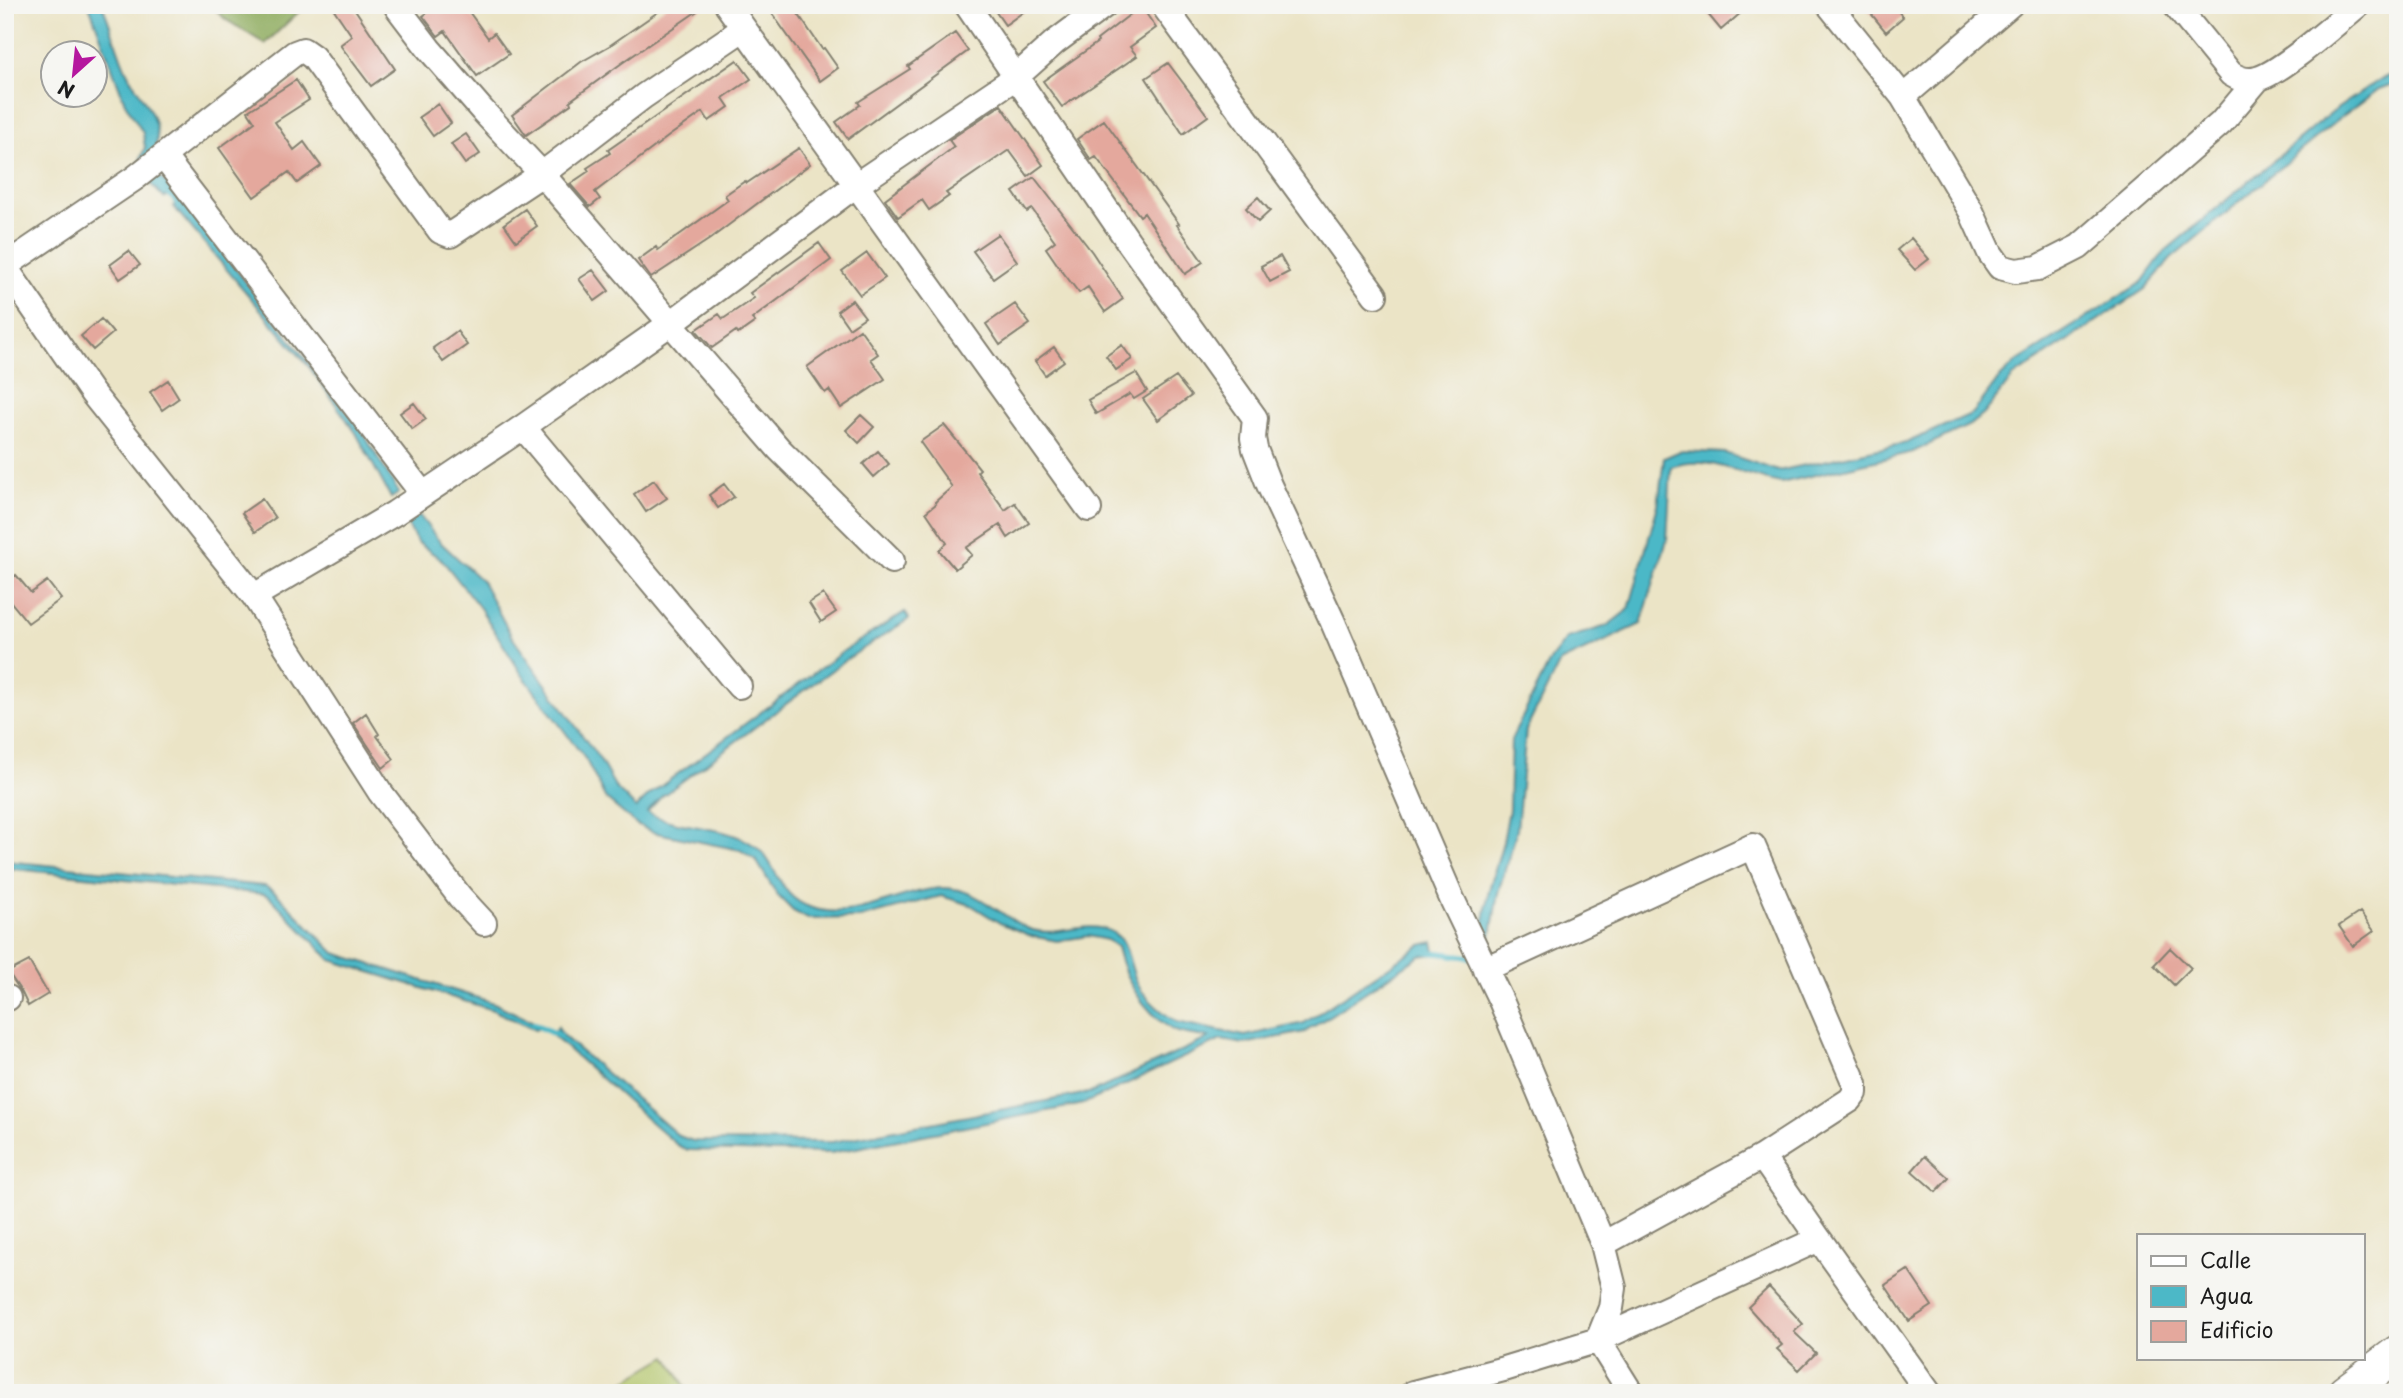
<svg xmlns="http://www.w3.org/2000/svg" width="2403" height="1398" font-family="'Playpen Sans',sans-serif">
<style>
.green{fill:#b1c468;stroke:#667042;stroke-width:2}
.forest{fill:#8caa5c;stroke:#54633c;stroke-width:2}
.water{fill:#4cb8c7;stroke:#346a72;stroke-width:2}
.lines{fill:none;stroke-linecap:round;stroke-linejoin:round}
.stream{stroke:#4cb8c7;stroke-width:6}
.building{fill:#e4a89d}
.street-casing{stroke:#848071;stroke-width:28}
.secondary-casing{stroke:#848071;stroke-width:38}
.street{stroke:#fff;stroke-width:24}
.secondary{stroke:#fff;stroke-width:35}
</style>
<rect width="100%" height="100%" fill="#f6f6f2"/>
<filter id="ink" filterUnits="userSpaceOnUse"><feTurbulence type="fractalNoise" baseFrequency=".0143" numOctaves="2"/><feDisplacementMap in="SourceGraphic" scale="14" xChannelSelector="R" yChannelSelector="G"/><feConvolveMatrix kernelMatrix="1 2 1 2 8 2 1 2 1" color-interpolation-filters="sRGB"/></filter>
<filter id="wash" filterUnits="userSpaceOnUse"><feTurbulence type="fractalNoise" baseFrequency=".00686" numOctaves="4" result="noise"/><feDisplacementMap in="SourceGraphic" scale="28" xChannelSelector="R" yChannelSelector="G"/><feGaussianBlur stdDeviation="1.57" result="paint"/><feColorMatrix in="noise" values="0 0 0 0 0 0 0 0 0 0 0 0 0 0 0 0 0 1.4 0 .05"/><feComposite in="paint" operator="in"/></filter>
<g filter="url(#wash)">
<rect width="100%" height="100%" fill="#ebe4c6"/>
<path class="green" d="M667 1356 689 1393H605Z"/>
<path class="forest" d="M211 5H306L265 44 225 19Z"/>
<path class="water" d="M89 5H102C112 27 117 51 127 72 137 92 157 113 157 137 157 148 152 158 153 170L174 191 164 198 148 181 139 163 145 147 143 133 125 103Z
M2398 72V82L2379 89 2336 121 2171 259 2145 289 2013 377 1984 414 1972 424 1913 452 1781 483C1744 477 1709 453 1671 467L1667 540 1641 624 1560 662 1526 730 1517 830 1498 893 1487 958 1479 951 1489 890 1503 842 1509 810 1511 740 1551 659 1567 638 1607 626 1629 609 1658 505 1664 458 1680 451 1725 453 1778 471 1906 443 1973 413 1997 381 2015 363 2142 282 2164 252 2332 112 2381 79Z
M181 199 362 431 399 493 391 498 356 433 309 367 173 206Z
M419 515 440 542 482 581 512 637 600 760 616 788 636 808 649 795 845 650 905 612 909 619 844 661 661 797 647 812C679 830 721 824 752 844 779 861 775 896 812 908 856 922 900 890 942 888 974 886 1000 916 1027 928 1055 940 1083 919 1110 931 1132 941 1128 972 1141 990 1150 1002 1164 1014 1177 1022L1245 1036 1304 1023 1421 945 1433 942 1436 954 1420 956 1305 1032 1244 1044 1221 1040 1083 1104 831 1153 687 1150 677 1145 552 1035 558 1027 562 1035 679 1136 693 1141 832 1142 1093 1092 1209 1038C1198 1035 1180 1035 1171 1029 1141 1008 1125 981 1117 947L1107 940 1088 936 1057 941 1031 936 1000 923 971 905 941 896 860 918 808 919 793 911 777 895 756 860 740 850 652 832 636 824 606 799 586 760 521 673 480 608 442 560 417 542 407 524Z
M5 861 265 886 276 893 335 953 494 1003 542 1026 535 1030 493 1010 331 960 270 897 264 894 5 868Z"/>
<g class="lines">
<path class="stream" d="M165 189 181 207
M1430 952 1471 957
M534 1024 559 1036"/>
</g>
<g id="blocks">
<path class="building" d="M331 5H352L395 69 371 86 340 45 352 36Z
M438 5H464L488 38 494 33 509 54 477 76 445 31 438 36 423 16Z
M668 5H706L622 63 570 101 571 104 526 135 512 115 581 62 609 46Z
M766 5H792L822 49 824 48 838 68 820 81Z
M991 5H1033L1005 25Z
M1716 5H1750L1721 30 1707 13Z
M1864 5H1893L1903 17 1886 32Z
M1141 6 1156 28 1130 47 1137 56 1062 107 1043 81 1098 42 1097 40Z
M955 33 968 51 848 139 836 122 860 105 858 102 910 69 908 66Z
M737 60 751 79 723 98 729 107 709 121 703 112 669 136 595 192 600 199 590 207 570 184 589 171 587 168 610 153 608 150Z
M1168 63 1208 116 1183 134 1146 78Z
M296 80 309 100 275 122 294 150 304 142 321 166 297 183 289 172 254 197 219 148 255 122 248 111Z
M438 104 451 123 433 136 419 117Z
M1001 105 1043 165 1028 176 1009 150 946 193 949 196 929 210 922 200 898 217 885 199 954 147 949 140Z
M1104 120 1179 224 1177 225 1203 262 1185 274 1144 213 1140 216 1096 157 1091 160 1077 139Z
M466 134 480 154 465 164 451 144Z
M799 148 810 164 710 239 651 278 638 260 656 247 658 250 728 200 725 195 745 181 747 183Z
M1034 177 1092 252 1123 299 1105 312 1088 287 1079 293 1059 267 1046 248 1055 241 1032 209 1027 212 1013 192Z
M1258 197 1270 211 1258 222 1246 208Z
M525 209 537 226 516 241 504 224Z
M998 234 1017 261 993 278 973 251Z
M1911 238 1929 259 1915 270 1897 250Z
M819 243 831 260 752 319 755 322 738 334 736 331 712 348 696 330 719 314 723 319 754 298 750 293Z
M129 251 140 265 120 279 110 265Z
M867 253 885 278 860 295 842 271Z
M1280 256 1289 272 1270 282 1261 266Z
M593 270 609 291 595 301 579 279Z
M852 300 865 317 849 328 837 311Z
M1015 304 1030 324 1000 345 986 324Z
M101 319 113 333 93 350 81 336Z
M860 329 878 354 871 359 885 379 841 408 829 390 825 393 807 367Z
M457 331 467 345 443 362 433 348Z
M1122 345 1132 359 1116 370 1106 356Z
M1054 347 1064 361 1045 375 1035 361Z
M1136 373 1147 391 1134 399 1130 394 1096 414 1088 400Z
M1176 377 1191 396 1158 420 1143 399Z
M168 380 179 398 162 410 150 392Z
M414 403 426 419 412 429 400 413Z
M861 415 874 427 859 443 846 430Z
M944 425 980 469 977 472 1005 510 1015 503 1029 523 1008 538 1000 525 966 548 972 555 955 569 939 550 947 543 926 512 936 504 935 502 952 487 920 442Z
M878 451 889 464 874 477 863 464Z
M654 480 667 498 646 512 634 494Z
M724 484 734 497 718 508 709 495Z
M262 499 275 518 255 532 242 513Z
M16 575 31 593 47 581 61 599 28 623 5 595V584Z
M823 594 836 612 821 622 809 603Z
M366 713 379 734 377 736 394 759 383 768 353 723Z
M2360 912 2374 931 2353 946 2339 926Z
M2170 948 2191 968 2174 985 2154 965Z
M29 961 48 994 28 1006 22 993 8 972Z
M1925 1156 1949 1178 1936 1192 1912 1171Z
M1908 1270 1932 1306 1909 1321 1885 1285Z
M1769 1287 1803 1324 1794 1332 1816 1353 1799 1370 1777 1349 1782 1345 1748 1307Z"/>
</g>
</g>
<g filter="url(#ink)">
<use href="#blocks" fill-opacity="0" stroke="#848071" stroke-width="2"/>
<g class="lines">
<defs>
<path id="street" d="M727 5 1089 509
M967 5 1128 241 1255 418 1253 438 1255 449 1269 485 1332 620 1452 899 1502 1003 1603 1244 1614 1288 1611 1308 1598 1340 1819 1239 1929 1393
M1163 5 1375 295
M1829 5 1903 97 1971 211 1990 253 2000 267 2016 271 2038 268 2079 247 2221 123 2258 79
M2175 5 2231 74C2239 79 2247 82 2257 79 2281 73 2336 23 2358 5
M397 7 429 49 482 110 542 174 779 449 892 561
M1903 97 2010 5
M5 266 135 178 163 156
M5 267 92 393 254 596 380 792 460 897 484 923
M523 427 739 686
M422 493 163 156 295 53 303 50 313 57 440 231 450 235 542 174 644 96 743 29
M254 596 395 513 523 427 671 323 856 185 1016 77 1054 43 1105 5
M1485 969 1753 846 1855 1084V1093L1850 1100 1762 1157
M5 999 8 998
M1603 1244 1762 1157 1819 1239
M1413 1393 1504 1369 1598 1340 1631 1393"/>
<path id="secondary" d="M2345 1393 2398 1353"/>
</defs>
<use href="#street" class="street-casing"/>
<use href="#secondary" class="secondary-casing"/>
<use href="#street" class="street"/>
<use href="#secondary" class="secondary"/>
</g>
</g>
<rect width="2403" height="1398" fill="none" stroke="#f6f6f2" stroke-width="28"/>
<rect x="2137" y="1234" width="228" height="126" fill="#f6f6f2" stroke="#9f9f9c" stroke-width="2"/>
<rect x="2151" y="1256" width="35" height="10" fill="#ffffff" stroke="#9f9f9c" stroke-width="2"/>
<text x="2200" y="1268" font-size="21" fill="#1c1c1c">Calle</text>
<rect x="2151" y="1286" width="35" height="21" fill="#4cb8c7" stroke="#9f9f9c" stroke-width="2"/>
<text x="2200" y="1304" font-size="21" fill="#1c1c1c">Agua</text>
<rect x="2151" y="1321" width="35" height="21" fill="#e4a89d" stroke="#9f9f9c" stroke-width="2"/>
<text x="2200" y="1338" font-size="21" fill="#1c1c1c">Edificio</text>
<g transform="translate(74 74) rotate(207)"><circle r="33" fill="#f6f6f2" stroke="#9f9f9c" stroke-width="2"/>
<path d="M0-5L12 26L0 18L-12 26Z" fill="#b5179e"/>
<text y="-10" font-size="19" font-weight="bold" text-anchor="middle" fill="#1c1c1c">N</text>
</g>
</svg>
